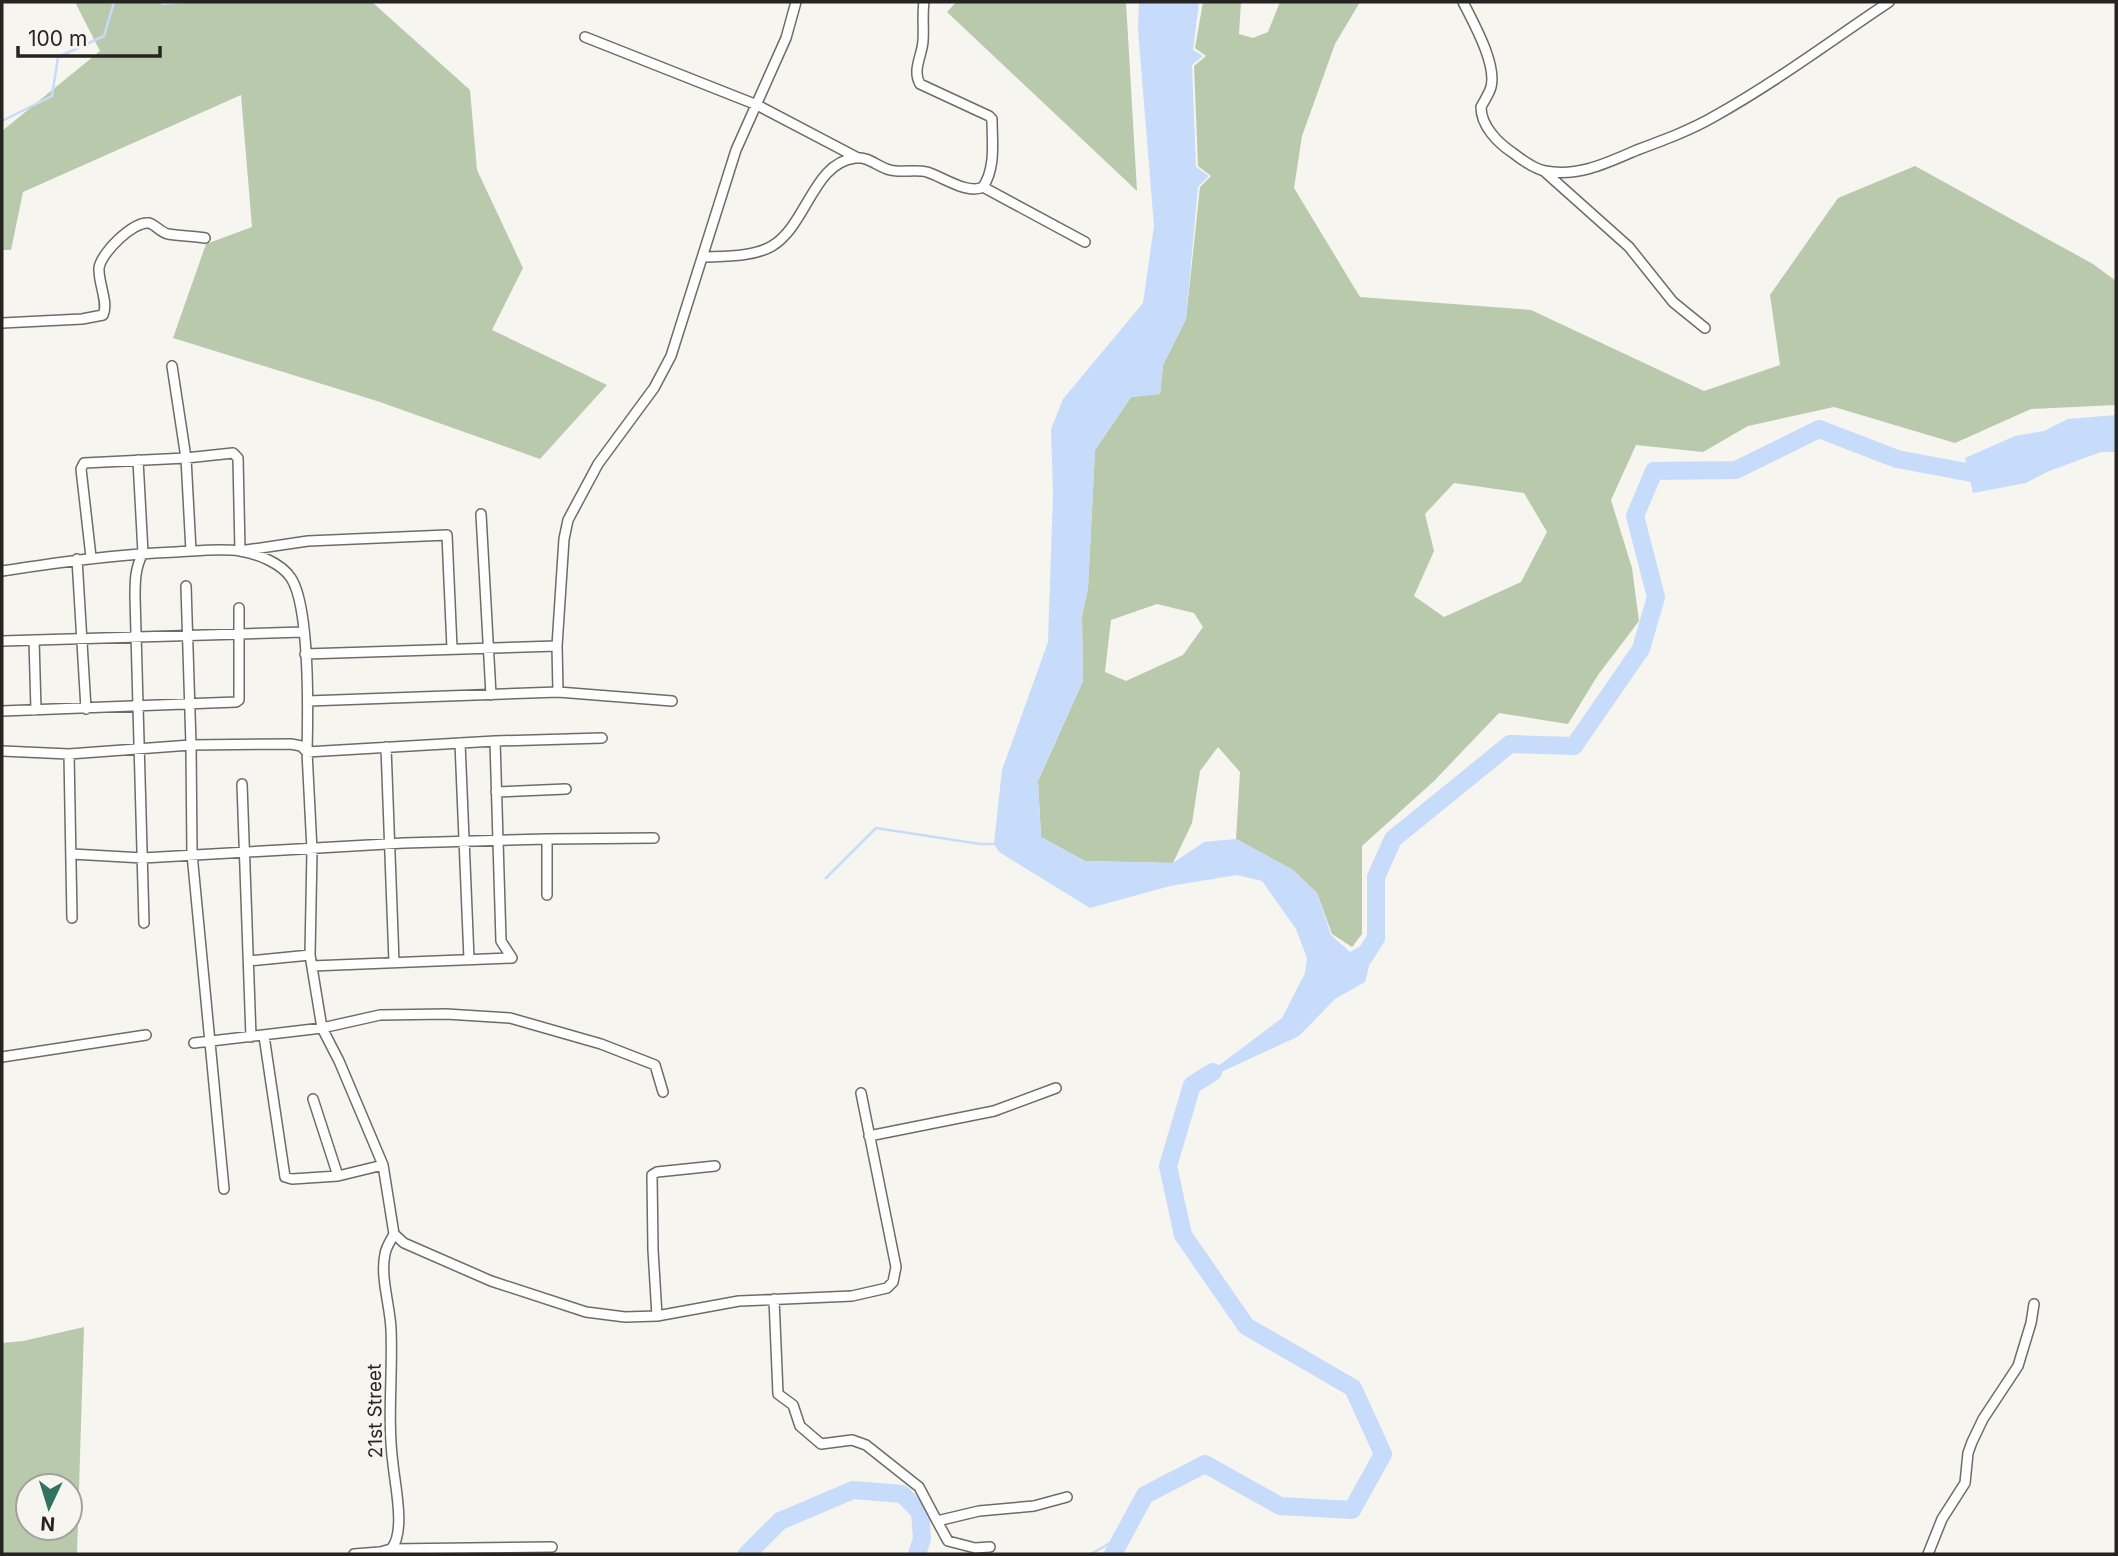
<svg xmlns="http://www.w3.org/2000/svg" width="2118" height="1556" font-family="Inter,sans-serif">
<style>
.green{fill:#b8caab;fill-rule:evenodd}
.water{fill:#c7dbfa}
.lines{fill:none;stroke-linecap:round;stroke-linejoin:round}
.stream{stroke:#c7dbfa;stroke-width:2.5}
.river{stroke:#c7dbfa;stroke-width:18}
.minor-casing{stroke:#6d6c67;stroke-width:12}
.minor{stroke:#fff;stroke-width:9}
.labels{text-anchor:middle;dominant-baseline:central;stroke-width:5;stroke-linejoin:round;paint-order:stroke}
.street-label{font-size:19px;fill:#252422;stroke:#f6f5f0}
</style>
<rect width="100%" height="100%" fill="#f6f5f0"/>
<path class="green" d="M75 2H372L470 90 477 170 523 268 492 330 607 385 540 459 377 401 173 338 206 244 252 227 241 95 23 192 11 250H2V131L100 51Z
M956 2H1126L1137 191 947 12Z
M1203 2H1241L1239 34 1253 38 1268 32 1280 2H1360L1335 44 1302 136 1294 188 1360 297 1531 310 1704 391 1780 365 1770 295 1838 198 1915 166 2093 264 2116 281V405L2031 409 1955 443 1834 407 1748 426 1703 452 1636 445 1611 500 1632 568 1639 621 1598 675 1568 724 1499 713 1434 781 1362 846V934L1352 947 1332 934 1317 893 1293 870 1236 839 1240 772 1218 747 1200 771 1192 823 1173 863 1085 861 1041 837 1038 781 1083 681 1082 616 1088 588 1095 450 1131 397 1160 394 1163 365 1186 319 1200 187 1211 176 1198 166 1194 66 1206 56 1195 48ZM1454 483 1524 493 1547 532 1521 582 1444 617 1414 596 1434 551 1425 514ZM1157 604 1194 613 1203 627 1183 655 1126 681 1105 672 1111 620Z
M84 1327 77 1554H2V1343L23 1341ZM70 1486V1528H28V1486Z"/>
<path class="water" d="M1139 2H1199L1193 50 1203 56 1192 65 1196 167 1209 176 1198 187 1186 319 1163 365 1160 394 1131 397 1095 450 1088 588 1082 616 1083 681 1038 781 1041 837 1085 861 1173 863 1204 842 1236 839 1293 870 1317 893 1331 935 1350 952 1376 938 1365 982 1335 999 1299 1036 1193 1085 1282 1018 1305 973 1307 958 1296 929 1262 881 1237 875 1170 886 1090 908 999 852 994 844 1002 770 1048 642 1053 495 1051 429 1063 399 1143 303 1154 226 1138 30Z
M2116 415V452H2101L2049 471 2026 483 1973 493 1965 458 2015 436 2044 431 2068 419Z"/>
<g class="lines">
<path class="stream" d="M161 2 163 4 182 2
M2 121 52 96 58 57 104 36 114 2
M826 878 876 828 980 844H997
M1091 1554 1122 1536"/>
<path class="river" d="M1364 957 1376 938V877L1393 839 1510 744 1574 746 1641 649 1656 597 1635 516 1654 471 1736 470 1819 429 1897 459 1977 474 1989 468
M747 1554 780 1521 853 1490 902 1494 920 1512 922 1539 917 1554
M1113 1554 1145 1495 1205 1464 1280 1506 1352 1510 1383 1454 1353 1388 1246 1326 1183 1235 1168 1166 1192 1085 1213 1072"/>
<defs>
<path id="minor" d="M924 2C922 15 924 28 923 41 922 56 912 70 920 84L989 116 992 119C992 142 996 167 983 187
M1463 2C1473 22 1497 64 1491 87 1489 94 1484 101 1481 107 1481 126 1498 143 1513 153 1522 160 1534 169 1545 171 1579 177 1607 163 1637 150 1664 140 1691 130 1715 116 1776 82 1832 40 1889 2
M585 37 757 105 858 158
M1545 172 1629 247 1673 302 1705 328
M703 257C725 256 753 257 772 246 807 225 813 163 855 158 868 156 878 167 890 170 902 173 915 169 927 172 943 177 968 195 983 187L1085 242
M2 323 82 319 103 315C109 303 98 283 99 268 101 253 133 221 149 223 156 225 160 232 168 234 180 236 193 236 205 238
M172 366 186 458 191 551
M138 460 143 553C135 568 135 581 135 597L144 923
M481 514 491 695
M91 557 81 469 84 463 186 458 233 453 238 458 240 551 308 541 447 535 452 648
M77 559 86 709
M2 571C60 562 117 554 176 552 197 551 221 548 240 551 258 554 281 563 291 578 310 607 308 715 307 752L495 741 602 738
M186 586 191 745 192 854 224 1189
M34 640 36 710
M2 641 303 632
M305 654 557 646
M558 692 557 646 564 539 568 520 598 464 654 388 671 356 736 150 786 38 796 2
M308 701 558 692 672 701
M2 711 236 702 239 700V608
M495 741 501 941 512 958
M460 743 469 959
M386 747 394 962
M2 751 69 754 191 745 291 744 301 746 307 752 312 850 310 955 322 1028 339 1061 383 1165 394 1234 404 1243 491 1281 586 1312 625 1317 657 1316 739 1301 852 1296 887 1288 893 1282 896 1267 861 1093
M69 754 72 918
M242 784 251 1037
M496 792 566 789
M72 854 143 858 404 843 547 839 654 838
M547 895V839
M249 961 310 955
M312 966 512 958
M264 1036 285 1177 292 1179 338 1176 383 1165
M194 1043 322 1028 380 1015 446 1014 510 1018 601 1044 655 1065 663 1092
M2 1057 146 1035
M313 1099 338 1176
M869 1136 994 1111 1056 1088
M774 1299 778 1394 793 1405 800 1426 821 1444 852 1440 866 1445 919 1487 937 1521 979 1511 1034 1506 1067 1497
M657 1316 653 1250 652 1175 657 1172 715 1166
M937 1521 948 1541 975 1548 990 1547
M391 1549 552 1547
M354 1554 380 1552 391 1549C406 1533 395 1485 393 1464 387 1419 393 1374 391 1329 390 1305 380 1277 385 1254 386 1247 391 1240 394 1234
M1928 1554 1942 1519 1965 1483 1968 1453 1972 1442 1983 1419 2018 1366 2031 1323 2034 1304"/>
</defs>
<use href="#minor" class="minor-casing"/>
<use href="#minor" class="minor"/>
</g>
<g class="labels">
<g class="street-label">
<text transform="translate(375 1411) rotate(-91)">21st Street</text>
</g>
</g>
<rect width="2118" height="1556" fill="none" stroke="#252422" stroke-width="7"/>
<g transform="translate(49 1507) rotate(184)"><circle r="33" fill="#f6f5f0" stroke="#a2a19e" stroke-width="2"/>
<path d="M0-5L12 26L0 18L-12 26Z" fill="#317261"/>
<text y="-10" font-size="19" font-weight="bold" text-anchor="middle" fill="#252422">N</text>
</g>
<path d="M18 46v10h142v-10" fill="none" stroke="#252422" stroke-width="3.5"/>
<text x="28" y="46" font-size="21" fill="#252422" stroke="#f6f5f0" stroke-width="5" paint-order="stroke">100 m</text>
</svg>
